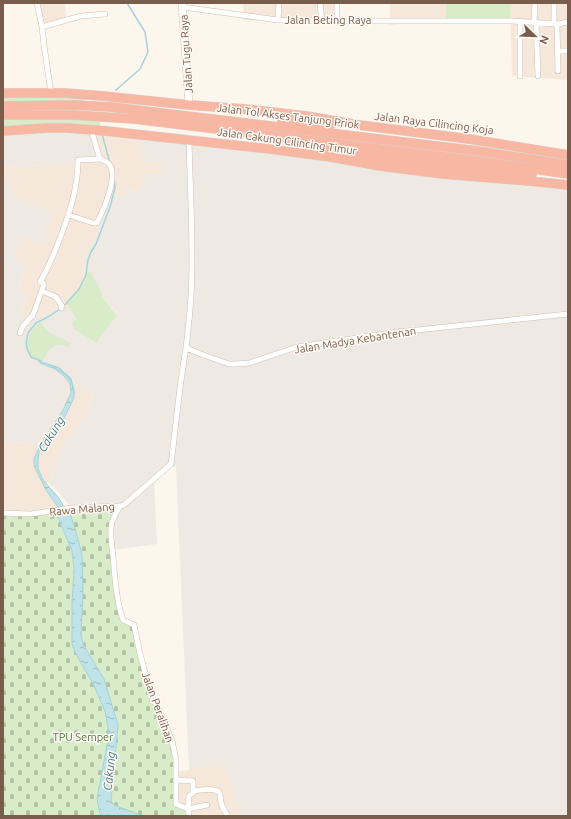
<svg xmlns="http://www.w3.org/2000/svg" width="571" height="819" font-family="Ubuntu,sans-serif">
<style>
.residential{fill:#f5e8da}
.industrial{fill:#efe9e4}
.green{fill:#d8ecc9}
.cemetery{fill:url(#cemetery-stones)}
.water{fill:url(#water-ripples);stroke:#a5d3da}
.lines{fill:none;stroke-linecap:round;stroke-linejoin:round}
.stream{stroke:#a5d3da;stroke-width:1.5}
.street-casing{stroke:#d1beb0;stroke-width:6}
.secondary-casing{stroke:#d6c0b0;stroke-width:8}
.highway-casing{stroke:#dad1cd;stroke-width:10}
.street{stroke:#fff;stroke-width:5}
.secondary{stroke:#fff;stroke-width:7}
.highway{stroke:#f7b7a3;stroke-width:9}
.labels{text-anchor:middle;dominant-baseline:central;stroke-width:3;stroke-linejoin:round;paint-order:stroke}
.street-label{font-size:11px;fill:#7a5c4d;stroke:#fffaf3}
.park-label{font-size:11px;fill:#537a41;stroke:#fffaf3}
.water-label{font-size:12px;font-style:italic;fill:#437c86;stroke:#fffaf3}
</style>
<defs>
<pattern id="cemetery-stones" width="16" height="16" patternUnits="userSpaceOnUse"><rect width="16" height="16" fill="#d8ecc9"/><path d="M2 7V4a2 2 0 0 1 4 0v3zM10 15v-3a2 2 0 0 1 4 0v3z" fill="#b4c2a5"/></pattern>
<pattern id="water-ripples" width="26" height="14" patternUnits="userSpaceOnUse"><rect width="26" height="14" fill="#bfe3e8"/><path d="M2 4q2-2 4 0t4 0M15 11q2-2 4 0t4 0" fill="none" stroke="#a0bbbe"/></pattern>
</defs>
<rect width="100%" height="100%" fill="#fdf6ec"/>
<path class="residential" d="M35 3H64L67 19 39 26Z
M243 3H334V23L244 20Z
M390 3H446L445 20 389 25Z
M510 3H568V80L512 76Z
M91 130 140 135 165 162 164 175 147 174 139 194 128 190 124 197 107 205 94 241 81 261 88 270 83 284 66 303 63 300 54 309 39 318H32L21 314 26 294 18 291 26 263 14 259 21 236 41 244 14 199 3 167 106 162Z
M68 384 93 391 87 413 70 435 68 436 54 468 50 481 43 485 58 507V509L31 514 3 513V441L38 444 61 410 69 393Z
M224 764 242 816H189L176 804V772Z"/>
<path class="industrial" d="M91 130 106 162 3 167V131Z
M140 135 568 189V816H242L224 764 189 770 176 467 169 466 154 478 157 544 112 550 71 508 59 492 48 482 50 481 54 468 68 436 70 435 87 413 93 391 68 384 69 393 61 410 38 444 3 441V167L14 199 53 212 41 244 21 236 14 259 26 263 18 291 26 294 21 314 32 318H39L54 309 63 300 66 303 76 320 117 314 103 298 100 288 91 273 81 261 94 241 107 205 109 194 124 197 127 190 139 194 147 174H164L165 162H143Z"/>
<path class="green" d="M446 3H510L511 20H445Z
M3 93 84 95 83 106H3Z
M3 115 100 119V127L3 131Z
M88 270 91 273 100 288 103 298 117 315 96 343 74 329 72 323 76 319 66 303 83 284Z
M40 322C46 329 52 337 62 338L71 344 69 347C66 347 62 345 59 345 50 345 46 355 43 361L29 356C23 343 30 331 40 322Z"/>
<path class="cemetery" d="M120 506 117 510 111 535 123 620 134 625 140 654 176 759V804L188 809 189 816H3V513L31 514Z"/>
<path class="water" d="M39 361 50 365 64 373 68 377 72 383 74 390V398L64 418 56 428 39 453 38 460V468L43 480 58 497 63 505V508H68L75 528 82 554 83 591 81 635 84 646 104 679 118 725 111 801 114 805 143 816H104L100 814 97 799 109 734 105 711 93 684 75 652 72 644V604L74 569 72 551 55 510H58V507L46 490 36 470 34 465V458L42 442 63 410 71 393 70 384 64 376 55 369 40 363Z"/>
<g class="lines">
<path class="stream" d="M116 90 140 69 148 52 145 32 127 3
M102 134 110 163
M63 307 79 289 86 275 88 260 91 252 96 244 110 207 115 188 114 176
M41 361 31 357 27 349 26 343 28 333 36 323 48 317 60 309
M50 365 59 368 71 379 74 393"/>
<defs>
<path id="street" d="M37 3 42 27 44 45 51 93
M320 3 322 21
M554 3V24
M182 7 278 20 322 21H512L557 24 568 22
M278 20 279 3
M337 21V3
M534 22 535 3
M536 22 538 76
M557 24 558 71
M42 27 81 16 105 14
M558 51H568
M520 76V21
M189 140C190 192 194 244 191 296 190 314 188 331 186 348L206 356 229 364H237L249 363 297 347 324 343 398 332 568 314
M69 215 93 223H97C103 211 120 174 108 163 106 161 103 160 100 159L93 136 91 130
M42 291 56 297 62 306 61 308
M20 333 23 326 33 315 44 284 40 282C47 271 52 258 57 246 68 218 78 190 78 160L100 159
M120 506C117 511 114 517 112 522 109 533 112 545 113 556 115 578 116 599 123 620L134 625 140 654 152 697 160 712 172 741 176 759V804L188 809 189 816
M3 513 31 514 71 508 121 506 125 504 171 464C176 426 179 387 186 348
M177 780 193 781V793L189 796 188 809 207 805
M193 791C199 790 215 788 219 792 221 795 220 799 221 802 222 808 225 811 228 816"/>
<path id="secondary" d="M182 3 189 105"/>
<path id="highway" d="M3 93H63L103 96 189 105 244 109 306 116 359 125 469 139 568 155
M3 106 75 105 111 107 478 151 568 165
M3 115H73L135 119 479 161 568 174
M282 121 327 126 332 124
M3 131 46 128H68L106 131 270 149 331 157 380 166 443 174 529 181 568 185
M329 148 389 159 428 164 476 168 532 175"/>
</defs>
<use href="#street" class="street-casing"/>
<use href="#secondary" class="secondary-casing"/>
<use href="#highway" class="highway-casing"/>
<use href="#street" class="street"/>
<use href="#secondary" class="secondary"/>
<use href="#highway" class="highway"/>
</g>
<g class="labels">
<g class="street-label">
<text x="328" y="20">Jalan Beting Raya</text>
<text transform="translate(186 54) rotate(-94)">Jalan Tugu Raya</text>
<text transform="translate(288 116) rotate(7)">Jalan Tol Akses Tanjung Priok</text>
<text transform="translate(434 123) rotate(7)">Jalan Raya Cilincing Koja</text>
<text transform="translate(287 141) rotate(8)">Jalan Cakung Cilincing Timur</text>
<text transform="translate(355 340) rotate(-9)">Jalan Madya Kebantenan</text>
<text transform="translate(82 509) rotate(-5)">Rawa Malang</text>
<text transform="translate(158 707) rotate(70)">Jalan Peralihan</text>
</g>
<g class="park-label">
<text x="83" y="737">TPU Semper</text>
</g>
<g class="water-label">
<text transform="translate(51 434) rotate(-58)">Cakung</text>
<text transform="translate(109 771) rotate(-84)">Cakung</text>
</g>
</g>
<rect width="571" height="819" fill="none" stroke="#7a5c4d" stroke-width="8"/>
<g transform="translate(535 36) rotate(113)" stroke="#fffaf3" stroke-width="3" paint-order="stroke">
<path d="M0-3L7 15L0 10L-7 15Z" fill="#7a5c4d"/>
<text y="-6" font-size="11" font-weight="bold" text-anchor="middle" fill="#7a5c4d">N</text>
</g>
</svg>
